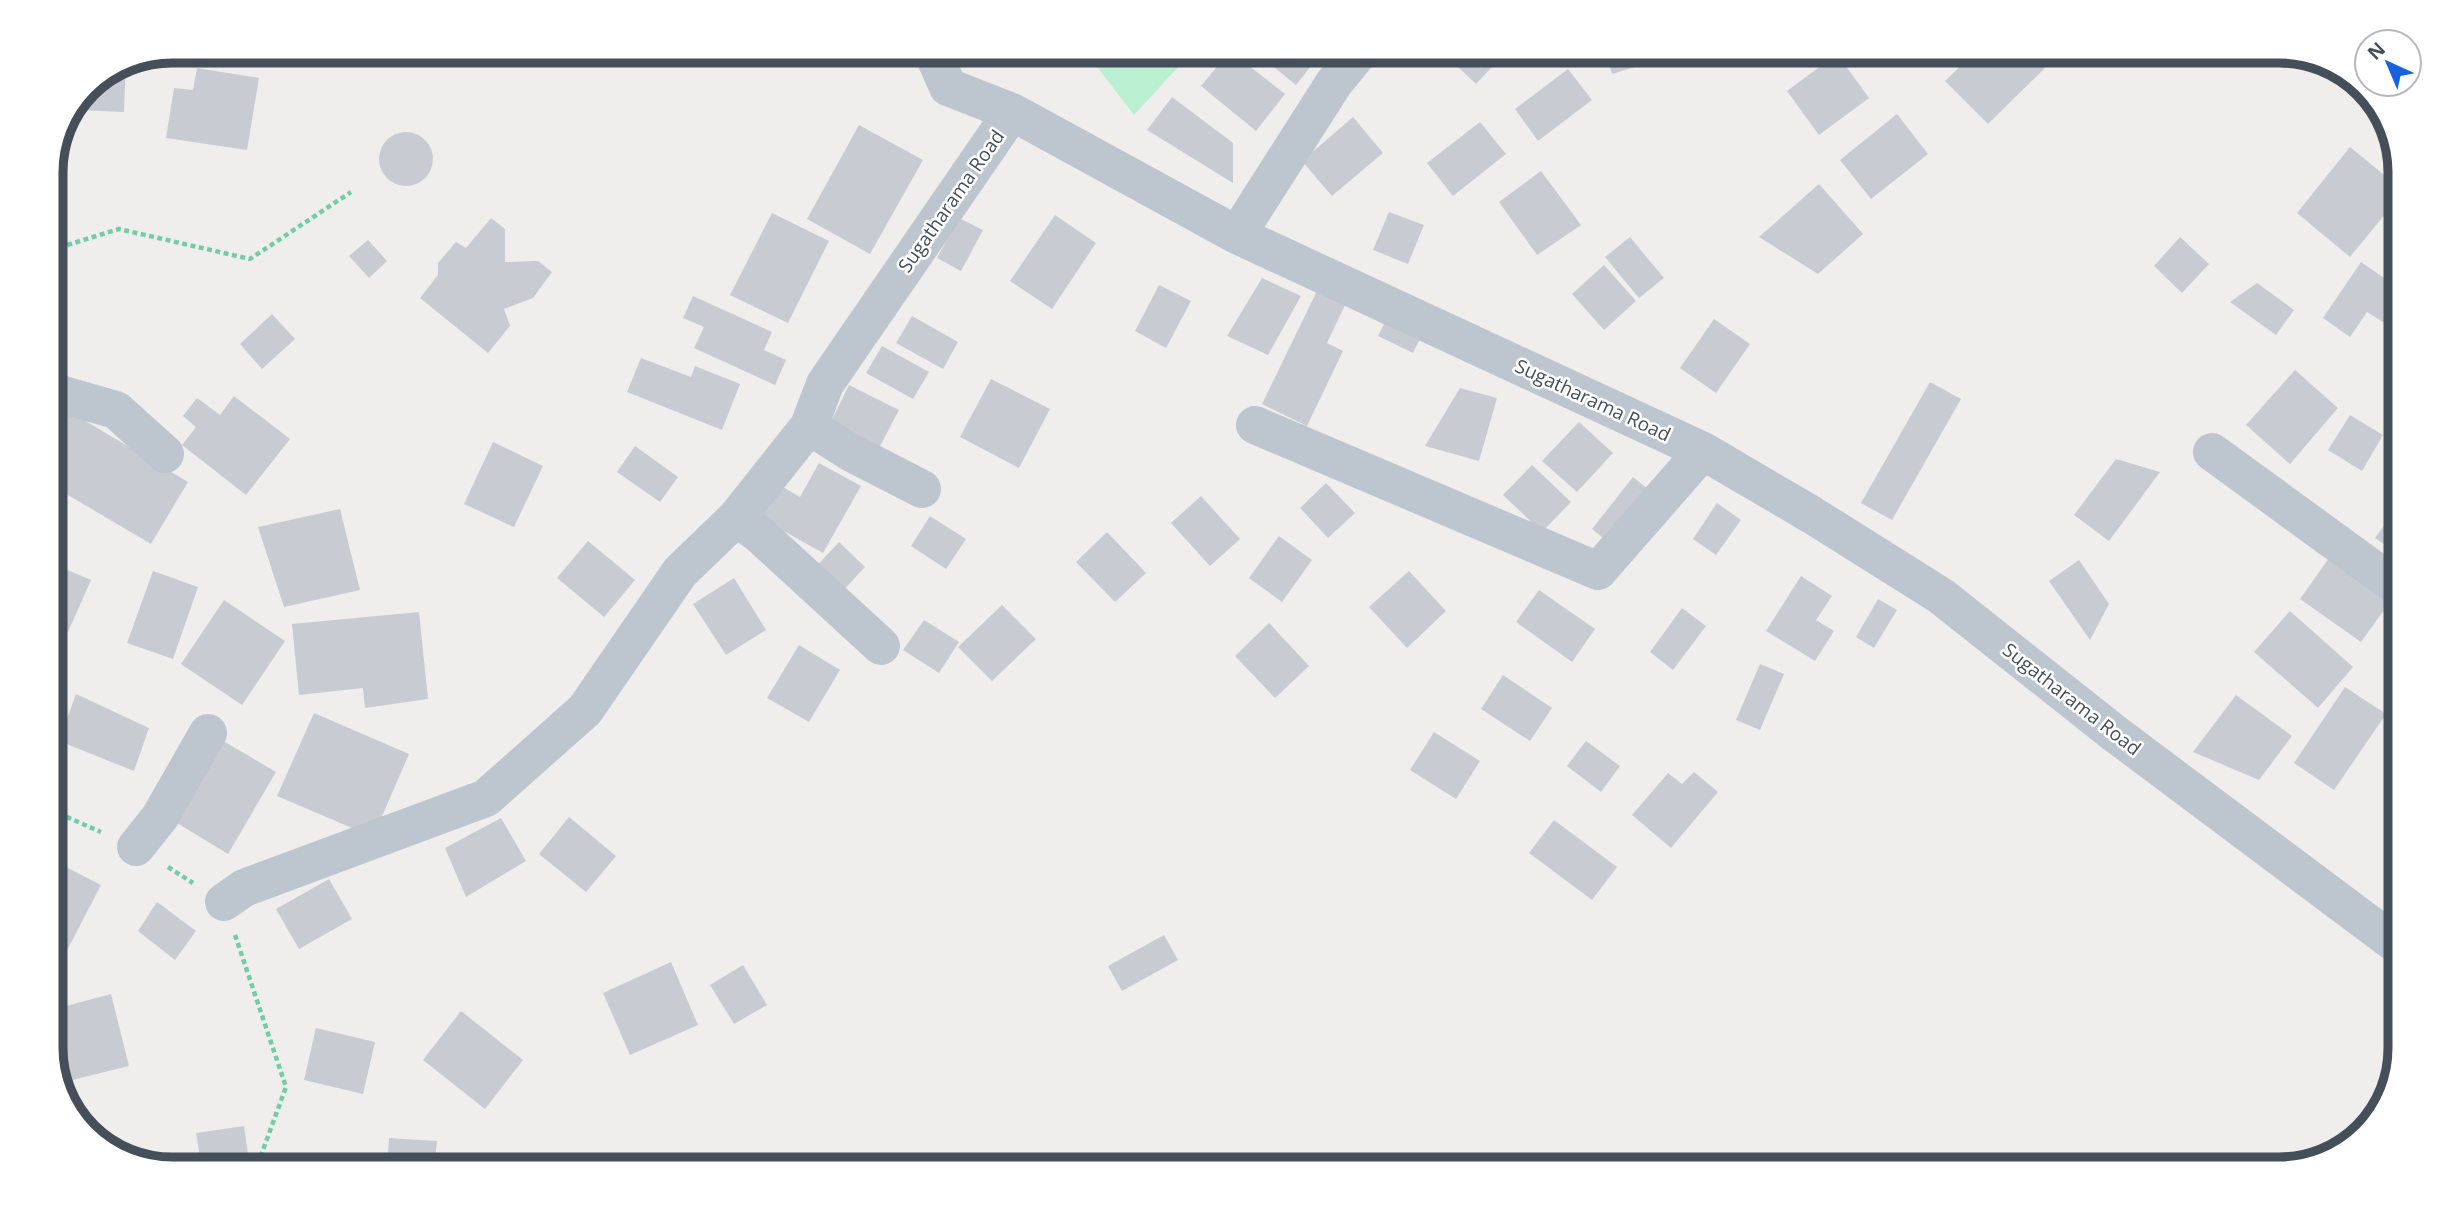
<svg xmlns="http://www.w3.org/2000/svg" width="2451" height="1220" font-family="'Open Sans',sans-serif">
<style>
.green{fill:#baefd1}
.building{fill:#c9cbd3}
.lines{fill:none;stroke-linecap:round;stroke-linejoin:round}
.path{stroke:#72cda5;stroke-width:4.5;stroke-dasharray:5 3.5;stroke-linecap:butt}
.minor{stroke:#bdc6cf;stroke-width:38}
.labels{text-anchor:middle;dominant-baseline:central;stroke-width:5;stroke-linejoin:round;paint-order:stroke}
.street-label{font-size:19px;fill:#454f5a;stroke:#fff}
.rim{fill:none;stroke:#454f5a;stroke-width:9}
</style>
<rect width="100%" height="100%" fill="#f0eded"/>
<path class="green" d="M1085 51H1193L1134 115Z"/>
<path class="building" d="M1230 51 1285 94 1256 131 1201 86Z
M1254 51H1323L1296 85Z
M1441 51H1507L1476 84Z
M1605 51H1658L1661 59 1612 74Z
M1976 51H2027L2045 68 1988 124 1945 81Z
M1837 54 1869 98 1819 135 1787 91Z
M126 60 124 112 76 110 87 86Z
M197 68 259 78 247 150 166 138 174 88 193 90Z
M1568 69 1592 100 1538 141 1515 109Z
M1172 97 1233 143V183L1147 130Z
M1897 114 1928 154 1871 199 1840 160Z
M1353 117 1383 153 1332 196 1302 161Z
M1480 122 1506 154 1453 196 1427 163Z
M859 125 923 160 870 254 807 219Z
M379 159a27 27 0 1 1 54 0a27 27 0 1 1-54 0Z
M2350 147 2400 188V196L2350 257 2297 213Z
M1541 171 1581 225 1537 255 1499 202Z
M1819 184 1863 234 1818 274 1759 237Z
M1389 212 1424 225 1408 264 1373 250Z
M772 213 829 241 788 323 730 295Z
M1055 215 1096 243 1052 309 1010 281Z
M491 218 505 229V262L538 261 552 272 533 298 504 309 510 326 488 353 420 298 438 275V263L456 242 466 248Z
M959 218 983 230 961 271 937 258Z
M1630 237 1664 278 1639 298 1605 257Z
M2180 237 2209 264 2182 293 2154 266Z
M368 240 387 261 369 278 349 256Z
M2361 262 2400 289V320L2394 329 2367 312 2350 337 2323 318Z
M1604 265 1636 301 1604 330 1572 294Z
M1262 278 1301 296 1268 355 1227 336Z
M2257 283 2294 310 2276 335 2230 302Z
M1159 285 1191 301 1166 348 1135 331Z
M1317 291 1345 305 1327 343 1343 351 1307 426 1262 404Z
M693 296 772 332 764 350 786 360 775 385 694 348 704 327 683 318Z
M1390 312 1425 329 1413 353 1378 336Z
M272 314 295 339 262 369 240 344Z
M912 316 958 342 943 369 896 343Z
M1714 319 1750 344 1716 393 1680 368Z
M882 346 929 372 913 399 866 373Z
M641 358 691 377 695 366 740 384 722 430 627 392Z
M2295 370 2338 408 2290 464 2246 425Z
M991 379 1050 409 1019 468 960 437Z
M1930 382 1961 399 1892 520 1861 503Z
M849 385 899 410 877 452 828 428Z
M1460 388 1497 398 1479 461 1425 446Z
M234 396 290 439 246 495 182 445 196 427 183 416 197 398 220 415Z
M62 407 188 482 151 544 51 485V427Z
M2350 415 2383 435 2362 471 2328 450Z
M1579 422 1613 453 1577 492 1542 461Z
M493 442 543 466 514 527 464 504Z
M635 446 678 477 660 502 617 472Z
M2116 459 2160 472 2109 541 2074 515Z
M819 463 861 486 823 553 759 517 778 484 800 497Z
M1532 465 1571 502 1542 532 1503 495Z
M1633 477 1663 501 1622 553 1592 529Z
M1326 483 1355 513 1328 538 1300 508Z
M1201 496 1240 539 1210 566 1171 523Z
M1717 503 1741 520 1716 555 1693 539Z
M2400 503V555L2375 538Z
M340 509 360 590 284 607 258 527Z
M930 516 966 539 946 569 911 546Z
M1107 532 1146 573 1115 602 1076 562Z
M1279 536 1312 560 1282 602 1249 578Z
M588 541 635 580 604 617 557 578Z
M839 542 865 567 836 598 810 573Z
M2334 551 2395 595 2361 642 2300 599Z
M2079 560 2109 604 2090 640 2049 581Z
M51 563 91 580 68 632 51 625Z
M153 571 198 587 173 659 127 643Z
M1409 571 1446 611 1407 648 1369 607Z
M1801 576 1832 596 1816 620 1834 631 1815 661 1766 631Z
M734 578 766 630 726 655 693 604Z
M1539 590 1595 629 1572 662 1516 622Z
M1878 599 1897 610 1874 648 1856 637Z
M224 600 285 641 242 705 181 664Z
M1002 605 1036 639 992 681 958 647Z
M1682 608 1706 626 1673 670 1650 652Z
M2290 611 2353 667 2318 708 2254 652Z
M419 612 428 699 365 708 363 688 299 695 292 624Z
M924 620 959 642 939 673 903 650Z
M1269 623 1309 666 1275 698 1235 656Z
M799 645 840 670 809 722 767 698Z
M1760 664 1784 674 1760 730 1736 720Z
M1503 675 1552 708 1530 741 1481 709Z
M2345 687 2386 714 2334 790 2294 763Z
M76 694 149 728 134 771 59 741Z
M2236 695 2292 736 2259 780 2193 752Z
M314 713 409 754 373 837 277 796Z
M1434 732 1480 761 1456 799 1410 770Z
M220 739 276 772 228 854 172 820Z
M1586 741 1620 766 1601 792 1567 766Z
M2400 764V795L2385 784Z
M1694 772 1718 792 1671 848 1632 815 1668 773 1682 784Z
M569 817 616 856 586 892 539 854Z
M501 818 526 861 466 897 445 848Z
M1554 820 1617 867 1592 900 1529 853Z
M64 866 101 885 62 960 51 954V892Z
M329 879 352 919 299 949 276 909Z
M157 902 196 931 175 960 138 931Z
M1164 935 1178 960 1122 991 1108 966Z
M671 962 698 1025 630 1055 603 993Z
M743 965 767 1005 734 1024 710 985Z
M111 994 129 1066 60 1083 51 1056V1010Z
M461 1011 523 1060 485 1109 423 1060Z
M316 1028 375 1042 363 1094 304 1080Z
M244 1126 249 1161 202 1169 196 1133Z
M389 1138 437 1141 434 1169H387Z
M478 1159 514 1168V1169H476Z"/>
<g class="lines">
<path class="path" d="M51 250 119 229 250 259 351 192
M51 810 101 832
M168 867 193 883
M235 935 286 1087 256 1169"/>
<path class="minor" d="M932 51 948 87 1012 112
M1237 235 1334 83 1360 51
M51 394H60L116 410 165 454
M1255 425 1598 571 1703 451
M809 426 850 452 922 489
M2212 452 2400 589
M736 518 759 534 881 646
M136 847 160 817 208 733
M224 902 244 888 486 798 585 710 680 572 736 518 809 426 825 384 1012 112 1237 235 1703 451 1812 515 1941 596 2114 733 2400 947"/>
</g>
<g class="labels">
<g class="street-label">
<text transform="translate(951 201) rotate(-55)">Sugatharama Road</text>
<text transform="translate(1593 400) rotate(25)">Sugatharama Road</text>
<text transform="translate(2072 699) rotate(38)">Sugatharama Road</text>
</g>
</g>
<path d="M0 0H2451V1220H0ZM172 63H2279A109 109 0 0 1 2388 172V1048A109 109 0 0 1 2279 1157H172A109 109 0 0 1 63 1048V172A109 109 0 0 1 172 63Z" fill="#fff" fill-rule="evenodd"/>
<path class="rim" d="M172 63H2279A109 109 0 0 1 2388 172V1048A109 109 0 0 1 2279 1157H172A109 109 0 0 1 63 1048V172A109 109 0 0 1 172 63Z"/>
<g transform="translate(2388 63) rotate(316)"><circle r="33" fill="#ffffff" stroke="#b5b9bd" stroke-width="2"/>
<path d="M0-5L12 26L0 18L-12 26Z" fill="#1763df"/>
<text y="-10" font-size="19" font-weight="bold" text-anchor="middle" fill="#454f5a">N</text>
</g>
</svg>
